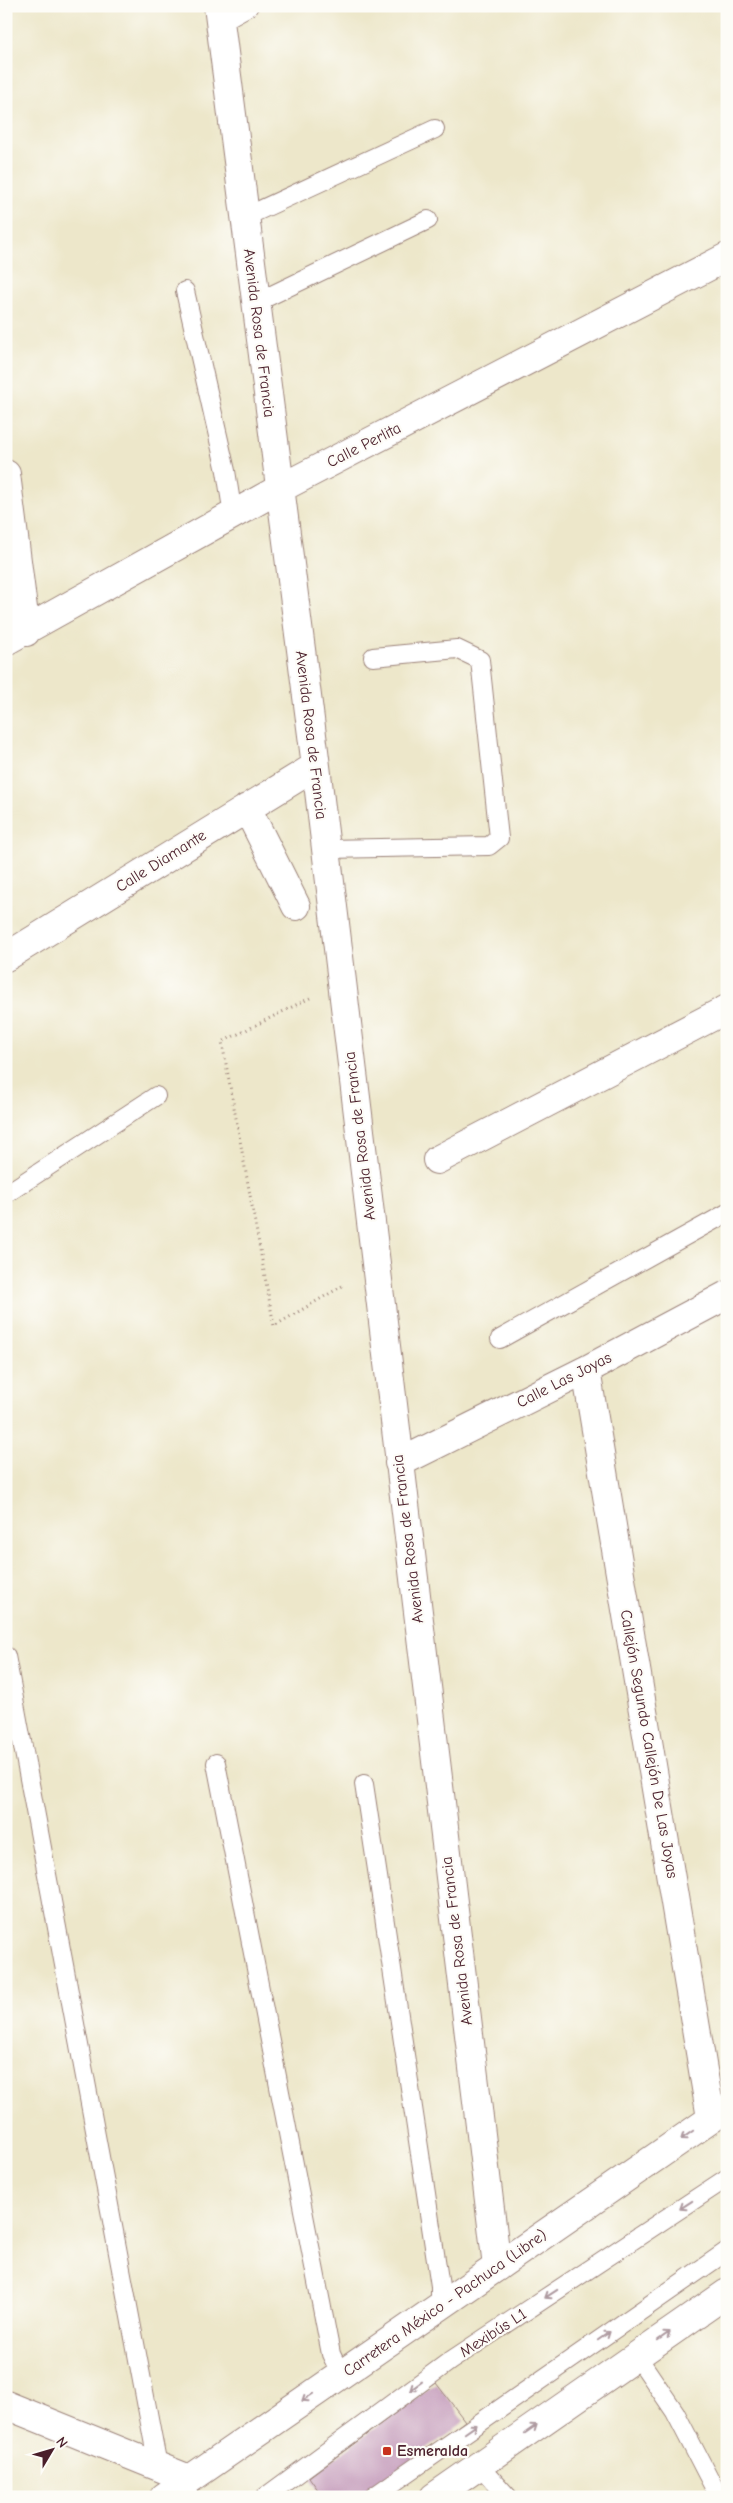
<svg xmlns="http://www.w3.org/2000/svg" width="733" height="2503" font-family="'Comic Neue',sans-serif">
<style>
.building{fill:#c49bbb}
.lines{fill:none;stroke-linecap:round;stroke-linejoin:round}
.lane-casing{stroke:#9c837a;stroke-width:20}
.street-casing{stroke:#9c837a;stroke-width:30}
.primary-casing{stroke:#9c837a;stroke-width:30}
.path{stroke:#9c837a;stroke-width:3;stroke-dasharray:1 4;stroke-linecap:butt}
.lane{stroke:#fff;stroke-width:18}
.street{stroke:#fff;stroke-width:28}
.primary{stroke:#fff;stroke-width:28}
.oneway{stroke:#ae9aa0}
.poi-dot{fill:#c8321e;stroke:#fdfcf7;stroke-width:2}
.labels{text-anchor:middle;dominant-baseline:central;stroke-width:4.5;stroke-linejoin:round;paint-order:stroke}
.street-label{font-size:16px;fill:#4a1f2b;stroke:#fdfcf7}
.poi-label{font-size:16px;font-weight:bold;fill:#4a1f2b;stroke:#fdfcf7;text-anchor:start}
</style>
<rect width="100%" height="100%" fill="#fdfcf7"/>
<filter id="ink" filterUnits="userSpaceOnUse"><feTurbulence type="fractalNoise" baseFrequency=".02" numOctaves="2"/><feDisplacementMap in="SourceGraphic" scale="10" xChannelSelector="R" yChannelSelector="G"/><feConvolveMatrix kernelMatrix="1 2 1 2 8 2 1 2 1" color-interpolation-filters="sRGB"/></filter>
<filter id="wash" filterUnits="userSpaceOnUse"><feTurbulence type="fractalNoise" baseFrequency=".0096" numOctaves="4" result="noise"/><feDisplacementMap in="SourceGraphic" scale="20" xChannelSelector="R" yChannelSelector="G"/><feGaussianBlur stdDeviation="1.12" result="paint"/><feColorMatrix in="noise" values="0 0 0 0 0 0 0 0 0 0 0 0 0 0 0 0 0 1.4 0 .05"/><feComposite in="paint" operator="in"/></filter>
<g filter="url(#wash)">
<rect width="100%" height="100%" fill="#ede7ca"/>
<g id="blocks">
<path class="building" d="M436 2383 465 2421 363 2497H323L309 2477Z"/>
</g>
</g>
<g filter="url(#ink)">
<use href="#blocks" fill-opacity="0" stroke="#9c837a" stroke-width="1"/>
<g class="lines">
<defs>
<path id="lane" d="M220 22 249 6
M245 217 435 129
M185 291 226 471 233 515
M255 303 428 220
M326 849 489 846 499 838 480 660 457 649 373 657
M6 1194 156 1096
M500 1339 727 1213
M6 1656 158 2466
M216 1763 331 2354 341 2375
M364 1784 440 2286V2307
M637 2356 675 2412 719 2497
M479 2465 508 2497
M265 2497 450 2361 727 2178
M373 2497 727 2251"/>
<path id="street" d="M218 6 316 766 497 2267
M6 474 26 632
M6 641 279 489 727 257
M247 808 296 906
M6 957 316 766
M437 1160 727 1009
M586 1370 711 2118
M399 1463 586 1370 727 1295
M6 2405 189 2479"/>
<path id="primary" d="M164 2497 727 2108
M434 2497 727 2293"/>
</defs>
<use href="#lane" class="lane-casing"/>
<use href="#street" class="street-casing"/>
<use href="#primary" class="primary-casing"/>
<path class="path" d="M310 998 222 1042 274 1326 344 1285"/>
<use href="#lane" class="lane"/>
<use href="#street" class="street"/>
<use href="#primary" class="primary"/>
</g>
<defs><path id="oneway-shaft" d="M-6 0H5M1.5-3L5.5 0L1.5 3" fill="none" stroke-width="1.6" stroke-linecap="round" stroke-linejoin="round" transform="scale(1.25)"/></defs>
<g class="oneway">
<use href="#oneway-shaft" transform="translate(687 2135) rotate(145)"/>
<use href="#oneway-shaft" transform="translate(686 2205) rotate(147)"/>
<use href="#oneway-shaft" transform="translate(551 2294) rotate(147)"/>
<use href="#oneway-shaft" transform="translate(604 2336) rotate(-35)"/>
<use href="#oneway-shaft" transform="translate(664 2336) rotate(-35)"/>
<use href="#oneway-shaft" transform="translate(416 2386) rotate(144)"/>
<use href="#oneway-shaft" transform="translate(308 2397) rotate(146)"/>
<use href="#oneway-shaft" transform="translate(471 2429) rotate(-35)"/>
<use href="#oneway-shaft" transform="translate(531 2429) rotate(-35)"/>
</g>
</g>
<rect class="poi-dot" x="382" y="2446" width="10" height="10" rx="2.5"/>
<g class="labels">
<g class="street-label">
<text transform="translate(259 333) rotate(83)">Avenida Rosa de Francia</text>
<text transform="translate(364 445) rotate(-27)">Calle Perlita</text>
<text transform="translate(311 735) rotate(83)">Avenida Rosa de Francia</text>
<text transform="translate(161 861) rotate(-32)">Calle Diamante</text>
<text transform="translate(360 1136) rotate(-97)">Avenida Rosa de Francia</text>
<text transform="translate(564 1380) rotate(-27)">Calle Las Joyas</text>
<text transform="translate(408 1539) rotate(-97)">Avenida Rosa de Francia</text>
<text transform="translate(649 1744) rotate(80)">Callejón Segundo Callejón De Las Joyas</text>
<text transform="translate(457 1941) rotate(-97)">Avenida Rosa de Francia</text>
<text transform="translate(445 2303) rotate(-35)">Carretera México - Pachuca (Libre)</text>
<text transform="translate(493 2333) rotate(-33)">Mexibús L1</text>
</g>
<g class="poi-label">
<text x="397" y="2451">Esmeralda</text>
</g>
</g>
<rect width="733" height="2503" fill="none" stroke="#fdfcf7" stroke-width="25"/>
<g transform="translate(52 2450) rotate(52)" stroke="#fdfcf7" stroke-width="4" paint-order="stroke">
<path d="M0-4L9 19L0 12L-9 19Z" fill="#4a1f2b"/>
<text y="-8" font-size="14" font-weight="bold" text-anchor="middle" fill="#4a1f2b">N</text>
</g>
</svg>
